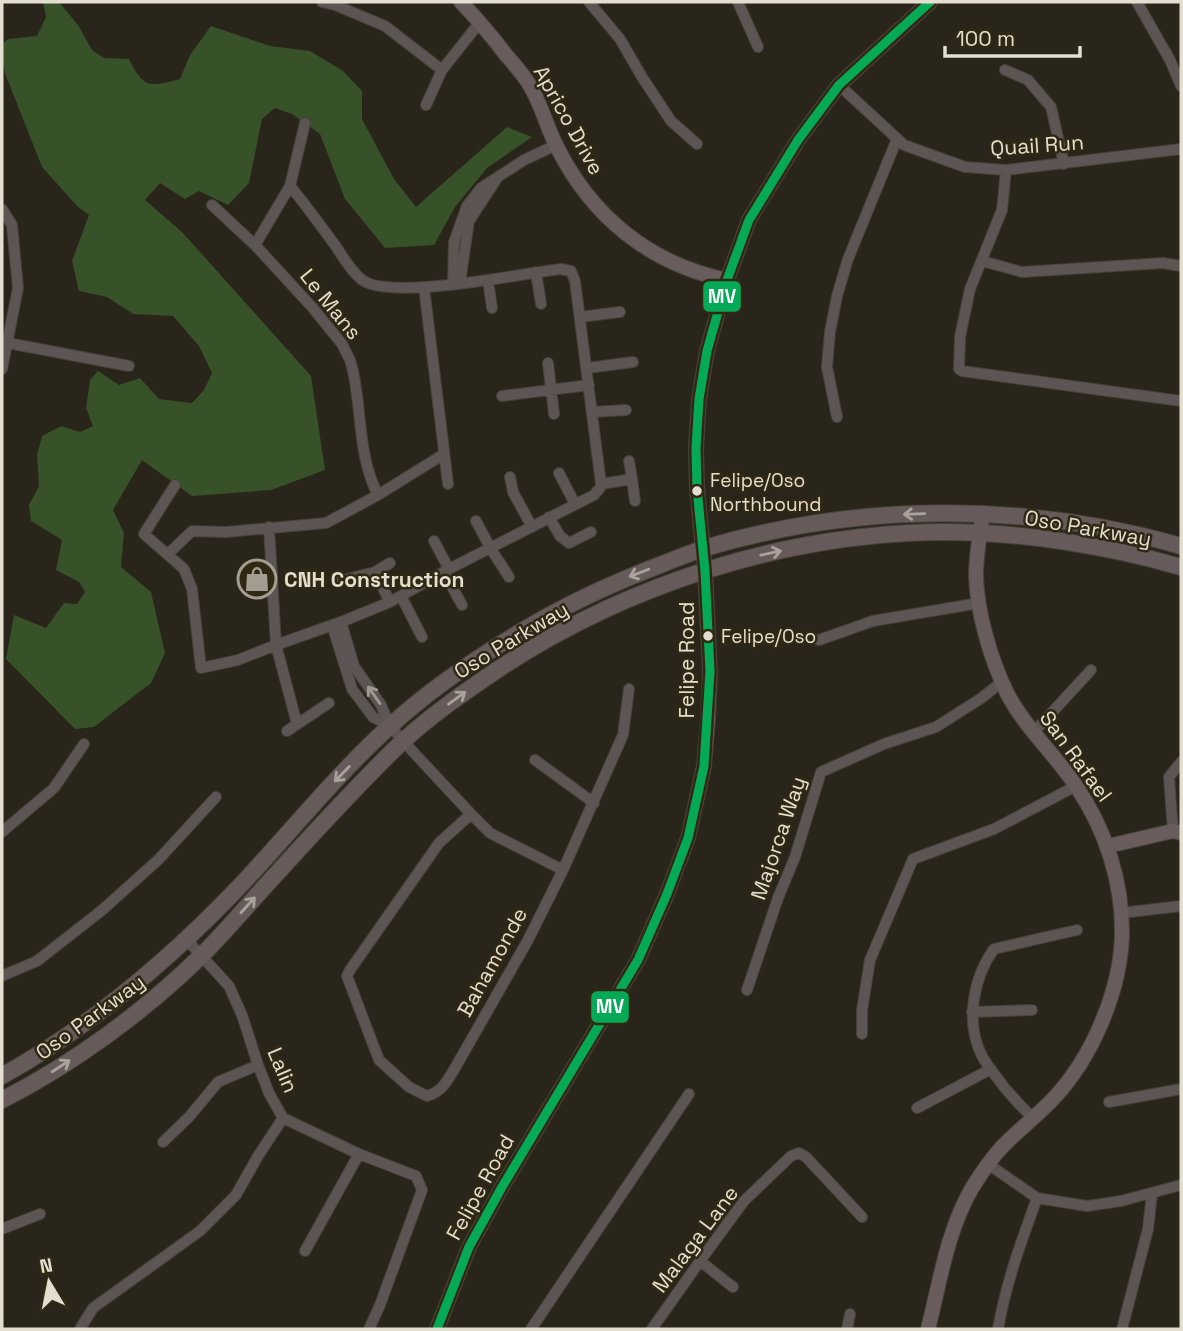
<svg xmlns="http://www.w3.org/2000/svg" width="1183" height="1331" font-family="'Space Grotesk',sans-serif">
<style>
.green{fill:#375128}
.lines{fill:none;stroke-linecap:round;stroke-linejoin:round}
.street-casing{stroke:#464239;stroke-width:12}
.secondary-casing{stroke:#464239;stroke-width:16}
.primary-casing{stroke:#464239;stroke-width:18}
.street{stroke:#5d5454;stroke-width:10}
.secondary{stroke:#695c5d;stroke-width:14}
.primary{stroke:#665b5a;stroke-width:16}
.bus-1-casing{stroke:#312813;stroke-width:14}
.bus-1{stroke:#06aa56;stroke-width:9}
.oneway{stroke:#aba39b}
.oneway2{stroke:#a09992}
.bus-dot{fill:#e4ded1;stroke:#312813;stroke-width:2.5}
.labels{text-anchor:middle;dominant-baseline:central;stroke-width:5;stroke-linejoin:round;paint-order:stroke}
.bus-label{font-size:19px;fill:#e4ded1;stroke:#312813;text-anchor:start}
.street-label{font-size:21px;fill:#e4ded1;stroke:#312813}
.poi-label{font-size:21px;font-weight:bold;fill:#e4ded1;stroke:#312813;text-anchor:start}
.line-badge{stroke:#312813;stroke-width:2.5}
.badge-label{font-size:19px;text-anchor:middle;font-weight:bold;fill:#fff}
</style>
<rect width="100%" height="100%" fill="#2a251a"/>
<path class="green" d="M43 2H59L78 25 92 50 104 58 129 59C144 89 149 87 180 79L190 55 211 26 270 46 310 51 343 71 362 91V119L394 179 416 207 507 127 532 137 487 168 455 207 434 245 385 248 345 199 320 134 292 114 275 108 262 119 249 183 228 205 199 191 185 199 160 183 145 200 182 232 311 376 325 470 271 490 192 496 142 460 113 510 124 533 121 567 151 592 165 653 151 683 94 727 75 729 6 659 14 615 46 628 64 603 77 604 85 592 79 582 56 570 62 540 31 521 29 505 39 486 37 455 42 436 61 426 80 432 93 426 86 408 90 380 98 371 119 385 140 378 159 399 192 403 204 390 212 373 199 346 173 316 133 314 107 297 79 291 72 261 89 215 78 207 42 167 6 76 2 60V44L8 39 37 36 46 17Z"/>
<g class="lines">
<defs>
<path id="street" d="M322 2 335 5 385 26 442 70
M589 2 620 39 642 77 671 121 697 144
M738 2 758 47
M1137 2 1170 60 1181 86
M1005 70 1028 80 1051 107 1064 164
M839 85 904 145 965 167 1006 170 1181 149
M426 105 442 70 480 22
M1006 170 1002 210 970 289 960 337 959 369 962 371 1181 401
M212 205 255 245 312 307 342 344 350 360 353 371C362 412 358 457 378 495
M2 209 12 225 18 288 2 369
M255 245 290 186 305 123
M982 261 1022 272 1163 263 1181 266
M536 272 541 304
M488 280 492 308
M460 283 469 221 496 180
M453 284 454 242 467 206 481 188 524 160 556 145
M424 287 448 484
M580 317 620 312
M8 343 129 366
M548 363 554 414
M587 368 633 362
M502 396 589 385
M592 412 626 410
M837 417 827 367 830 332 837 296 848 259 897 139
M559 473 575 504
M510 477 513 492 532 527
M632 479 635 501
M601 484 632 479 629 461
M175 485 144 534 184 569 192 589 201 668 238 660 276 645 341 622 390 602 449 569 594 495 600 488 601 484 575 281 571 271 561 269C523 273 387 302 361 279 350 270 343 257 335 245 320 225 306 205 290 186
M549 517 560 536 569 543 591 532
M476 521 491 549 509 577
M269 527 276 645 297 724
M434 541 449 569
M168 554 192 531 226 532 326 523 378 495 444 454
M375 572 390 563
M444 572 462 605
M339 581 375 572 390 602
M401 596 422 637
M341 622 354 666 381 705 390 726 416 755 471 814 490 833 563 870
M332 625 352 689 373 717 390 726
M819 640 873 621 979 603
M287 731 329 703
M1033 733 1091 670
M535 760 594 803
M471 814 439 843 350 970 347 976 379 1060 409 1087 427 1096C443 1091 447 1081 455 1068L528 940 563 870 623 735 629 689
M1173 831 1169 777 1181 762
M2 832 54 788 84 744
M1121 913 1181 906
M186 939 229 986 242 1015 258 1065 269 1093 283 1118 359 1154 416 1176 422 1190 380 1305 369 1329
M2 976 37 961 101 911 158 860 216 797
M747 990 778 898 795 857 821 772 884 744 936 727 980 699 1002 682
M972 1012 1032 1010
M862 1034V1010L870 960 913 859 994 829 1076 786
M1109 1102 1181 1089
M917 1108 991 1069
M1034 1118C1022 1109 1014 1098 1004 1087 997 1077 988 1067 982 1056 965 1023 973 978 994 949L1077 930
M163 1142 189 1117 218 1082 258 1065
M988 1164 1037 1198 1087 1206 1121 1201 1181 1185
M2 1229 40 1214
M305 1251 359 1154
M700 1261 733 1287
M80 1329 93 1308 200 1231 236 1195 258 1156 283 1118
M531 1329 689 1094
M652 1329 700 1261 744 1201 791 1156 799 1153 806 1157 862 1217
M847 1329 850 1314
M998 1329C1006 1283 1021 1242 1037 1198
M1122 1329 1148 1229 1152 1193"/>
<path id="secondary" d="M461 2C477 19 492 36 506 55 514 64 523 74 529 84 542 105 546 126 557 147 592 217 650 264 727 280
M1108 846 1173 831 1181 833
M437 1329 469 1247 502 1187 638 960 667 894 688 838 704 766 708 718 710 671 705 571 697 488 696 448 699 399 707 351 727 280 749 220 798 140 839 85 930 2
M928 1329C940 1282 947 1231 972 1188 982 1172 993 1155 1007 1142 1022 1127 1039 1114 1053 1099 1092 1058 1120 992 1122 936 1123 883 1106 830 1076 786 1055 754 1025 728 1007 693 991 660 977 613 976 576 976 555 980 534 983 513"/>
<path id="primary" d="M2 1076C90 1027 168 961 238 888 289 834 335 776 389 727 428 691 472 661 517 634 563 606 610 584 660 565 675 559 690 553 705 548 860 502 1026 502 1181 546
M2 1100C73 1064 145 1011 202 955 225 932 246 907 268 883 311 836 354 788 401 743 431 715 466 691 500 668 628 584 782 535 936 532 1016 531 1104 545 1181 567"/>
</defs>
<use href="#street" class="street-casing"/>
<use href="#secondary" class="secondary-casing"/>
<use href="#primary" class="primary-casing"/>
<use href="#street" class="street"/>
<use href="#secondary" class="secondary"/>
<use href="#primary" class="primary"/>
<defs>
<path id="bus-1" d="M437 1329 469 1247 502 1187 638 960 667 894 688 838 704 766 710 671 705 571 697 488 696 448 699 399 707 351 727 280 749 220 798 140 839 85 930 2"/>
</defs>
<use href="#bus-1" class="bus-1-casing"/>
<use href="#bus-1" class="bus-1"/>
</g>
<defs><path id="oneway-shaft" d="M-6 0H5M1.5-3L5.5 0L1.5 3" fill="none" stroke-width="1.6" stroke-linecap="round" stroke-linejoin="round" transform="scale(1.75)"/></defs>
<g class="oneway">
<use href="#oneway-shaft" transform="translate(914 514) rotate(178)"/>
<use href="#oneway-shaft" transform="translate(771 553) rotate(-12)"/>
<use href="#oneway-shaft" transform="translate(639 573) rotate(159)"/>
<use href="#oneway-shaft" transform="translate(457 698) rotate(-36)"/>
<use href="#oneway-shaft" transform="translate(342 774) rotate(134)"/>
<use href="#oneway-shaft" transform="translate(248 905) rotate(-48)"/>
<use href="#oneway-shaft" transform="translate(61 1066) rotate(-33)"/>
</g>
<use class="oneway2" href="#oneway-shaft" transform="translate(374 695) rotate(-125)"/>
<defs>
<symbol id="shop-ring" viewBox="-11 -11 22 22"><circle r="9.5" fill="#312813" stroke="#a39d91" stroke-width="1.5"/><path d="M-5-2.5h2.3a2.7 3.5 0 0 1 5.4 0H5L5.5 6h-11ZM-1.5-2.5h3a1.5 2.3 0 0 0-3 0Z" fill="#a39d91"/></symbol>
</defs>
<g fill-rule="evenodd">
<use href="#shop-ring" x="235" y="557" width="44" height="44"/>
</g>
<g class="bus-dot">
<circle cx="697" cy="491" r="6"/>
<circle cx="708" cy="636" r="6"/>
</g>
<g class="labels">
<g class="bus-label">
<text x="710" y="480">Felipe/Oso<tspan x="710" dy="24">Northbound</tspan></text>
<text x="721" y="636">Felipe/Oso</text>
</g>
<g class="street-label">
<text transform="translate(569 120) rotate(61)">Aprico Drive</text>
<text transform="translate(1037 145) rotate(-4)">Quail Run</text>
<text transform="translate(331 304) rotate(51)">Le Mans</text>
<text transform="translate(1088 528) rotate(10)">Oso Parkway</text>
<text transform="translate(511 640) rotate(-31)">Oso Parkway</text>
<text transform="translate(686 660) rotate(-90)">Felipe Road</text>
<text transform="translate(1076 756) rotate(54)">San Rafael</text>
<text transform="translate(778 838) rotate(-71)">Majorca Way</text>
<text transform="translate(492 962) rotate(-61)">Bahamonde</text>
<text transform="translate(90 1017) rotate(-36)">Oso Parkway</text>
<text transform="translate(283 1070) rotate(67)">Lalin</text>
<text transform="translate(480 1187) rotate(-61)">Felipe Road</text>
<text transform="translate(695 1239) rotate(-53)">Malaga Lane</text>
</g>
<g class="poi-label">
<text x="284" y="579">CNH Construction</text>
</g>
</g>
<g class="line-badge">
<rect x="702" y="280" width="40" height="33" rx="7" fill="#06aa56"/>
<rect x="590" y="990" width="40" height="34" rx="7" fill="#06aa56"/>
</g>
<g class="badge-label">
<text x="722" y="303">MV</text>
<text x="610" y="1013">MV</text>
</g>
<rect width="1183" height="1331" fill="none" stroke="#e4ded1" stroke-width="7"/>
<g transform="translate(49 1282) rotate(350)" stroke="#312813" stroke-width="5" paint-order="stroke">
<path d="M0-5L12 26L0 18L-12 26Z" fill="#e4ded1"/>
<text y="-10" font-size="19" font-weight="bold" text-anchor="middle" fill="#e4ded1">N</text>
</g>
<path d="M945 46v10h135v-10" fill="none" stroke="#e4ded1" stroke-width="3.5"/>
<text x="956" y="46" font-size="21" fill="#e4ded1" stroke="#312813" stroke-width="5" paint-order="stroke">100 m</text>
</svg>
